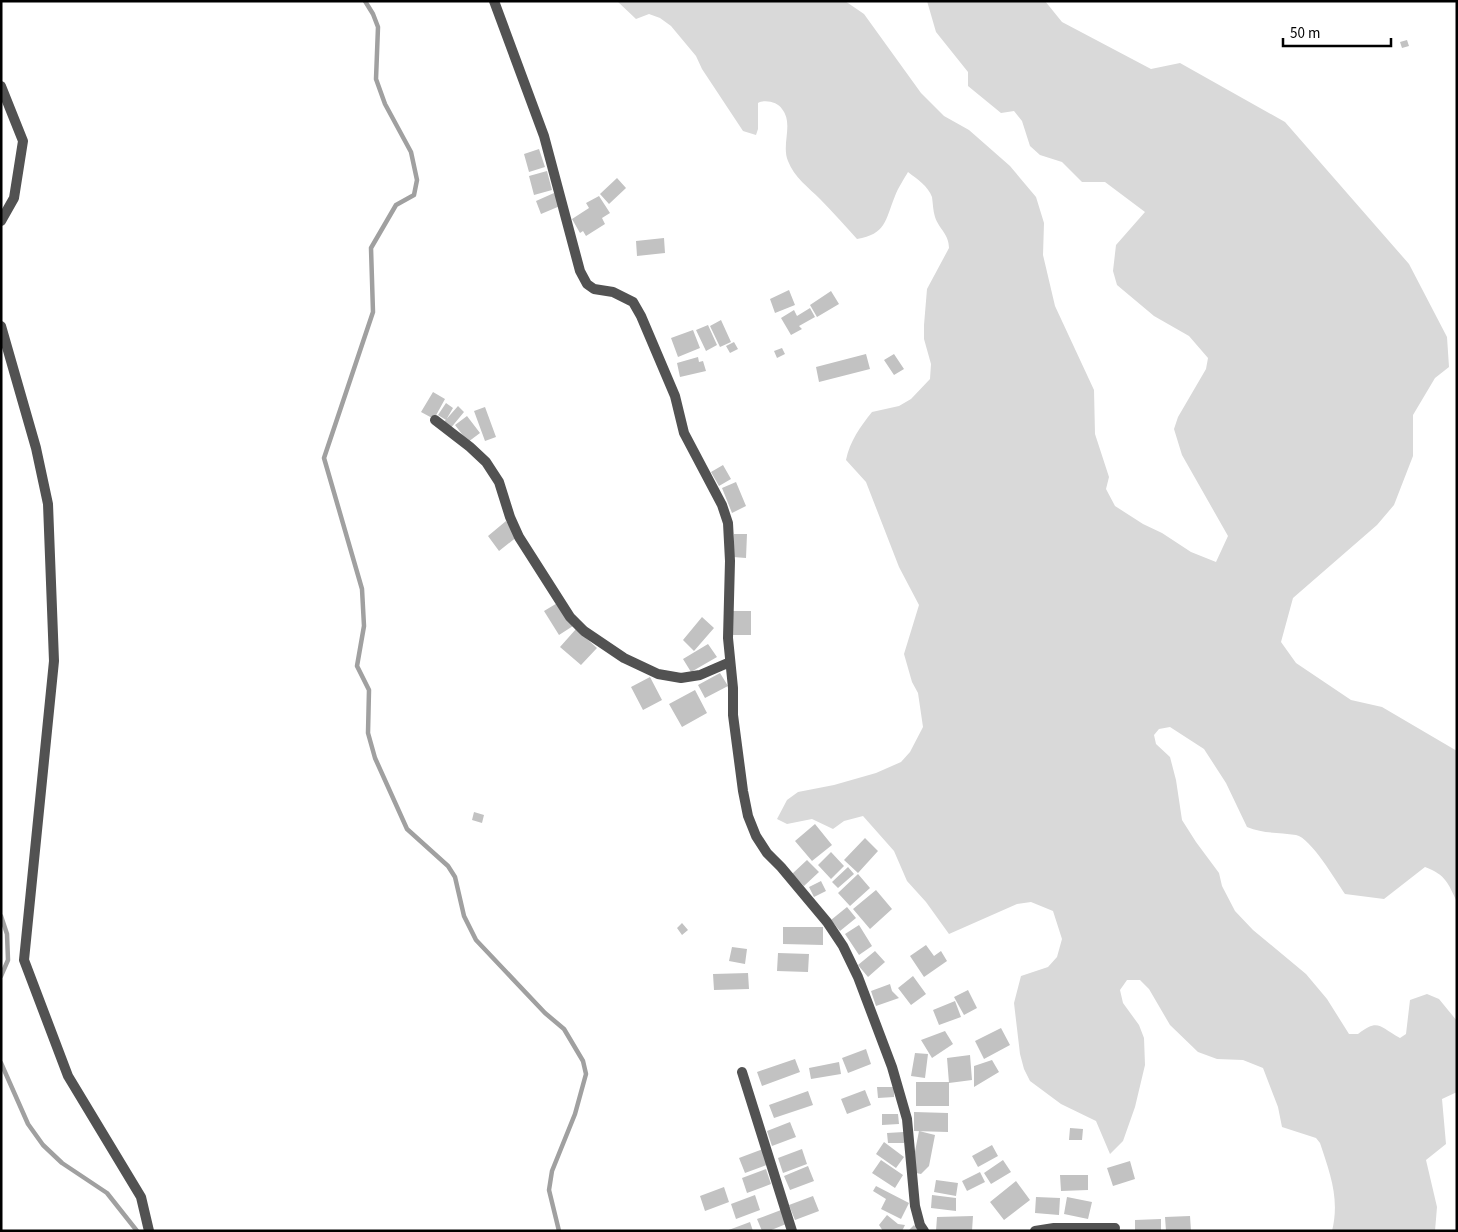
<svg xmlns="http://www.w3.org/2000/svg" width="1458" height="1232" font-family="'Source Sans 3',sans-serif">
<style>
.green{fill:#d9d9d9}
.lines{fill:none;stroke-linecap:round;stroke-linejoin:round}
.stream{stroke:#a0a0a0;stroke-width:4.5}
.building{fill:#c2c2c2}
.minor{stroke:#525252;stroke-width:10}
</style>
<rect width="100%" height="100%" fill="#fff"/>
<path class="green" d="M617 1H845L864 14 921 93 944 116 969 130 1010 166 1036 197 1044 223 1043 255 1055 306 1094 390 1095 434 1109 477 1106 489 1115 506 1143 524 1162 533 1191 552 1216 562 1228 536 1182 455 1174 429 1178 417 1206 369 1208 358 1189 336 1154 316 1117 285 1113 271 1116 245 1145 212 1105 182H1082L1062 162 1040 155 1030 146 1022 121 1014 111 1001 113 968 86V72L936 32 927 1H1045L1062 22 1151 69 1180 63 1285 122 1409 264 1447 337 1449 367 1435 378 1413 415V456L1394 505 1377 525 1293 598 1281 642 1296 663 1351 700 1382 707 1457 751V902C1448 883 1446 875 1425 867L1384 899 1345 894C1336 881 1311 838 1296 835 1279 832 1263 834 1247 827L1226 783 1204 749 1170 727 1159 729 1154 735 1156 744 1170 757 1176 780 1182 820 1196 842 1219 873 1222 886 1235 911 1253 930 1306 974 1327 999 1349 1034H1358C1379 1018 1379 1027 1400 1038L1406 1034 1410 1000 1427 994 1439 999 1457 1021V1092L1442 1099 1446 1144 1426 1160 1437 1207 1435 1231H1332C1340 1199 1330 1173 1320 1143L1316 1138 1282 1127 1278 1107 1263 1068 1243 1060 1217 1059 1198 1052 1170 1025 1149 989 1140 980H1127L1120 990 1123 1003 1139 1025 1144 1038 1145 1065 1135 1107 1123 1141 1110 1154 1096 1121 1061 1104 1030 1081 1024 1069 1020 1054 1014 1003 1021 976 1048 967 1057 957 1062 939 1053 911 1031 902 1017 904 949 934 926 902 907 881 894 851 863 816 844 821 833 829 812 819 787 824 777 819 787 800 798 792 834 785 876 773 901 762 910 752 923 727 918 693 912 682 904 654 919 605 899 567 866 482 846 460C850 441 860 427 872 412L899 406 911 399 930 379 931 364 924 339V325L927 289 949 248C949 234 939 229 935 217 933 211 933 204 932 197 928 186 917 179 908 172 904 179 898 188 895 196 885 221 886 234 857 239 845 226 833 212 820 199 809 188 794 177 788 161 781 144 794 124 782 109 778 102 765 99 758 103V129L756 135 743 131 702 69 696 56 671 26 660 18 649 14 636 19Z"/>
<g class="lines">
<path class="stream" d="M365 1 373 14 378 27 376 79 385 104 411 152 417 180 414 195 396 205 371 248 373 312 324 458 362 589 364 626 357 666 369 690 368 733 375 758 407 829 448 866 455 877 464 916 476 940 545 1013 564 1029 583 1061 586 1074 575 1114 552 1171 549 1190 559 1231
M1 916 7 934 8 960 1 976
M1 1063 28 1124 43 1145 62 1163 107 1193 137 1231"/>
</g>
<path class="building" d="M1407 40 1409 46 1402 48 1400 42Z
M539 149 545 167 529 172 524 154Z
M547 171 552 190 534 195 529 176Z
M617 178 626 188 609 204 600 194Z
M554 193 560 206 541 214 536 201Z
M599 196 610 213 602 218 605 224 586 236 583 231 580 233 572 219 589 208 586 203Z
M664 238 665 253 637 256 636 241Z
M789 290 795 305 775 313 770 299Z
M831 291 839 304 817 317 810 305Z
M810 308 815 317 799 326 802 329 791 335 781 318 794 310 797 316Z
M721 320 731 342 720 347 710 326Z
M708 325 717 345 706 351 696 330Z
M693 330 700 348 678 357 671 338Z
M734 342 738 349 730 353 726 346Z
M782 348 785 354 777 358 774 351Z
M866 354 870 369 819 382 816 367Z
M894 354 904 369 894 375 884 360Z
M698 357 699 362 703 361 706 371 680 377 677 363Z
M433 392 445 399 434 419 421 412Z
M446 403 453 408 446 420 438 415Z
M458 406 464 412 450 429 443 423Z
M485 407 496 437 485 441 474 411Z
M467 416 480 433 468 442 455 425Z
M723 465 731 479 719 486 711 472Z
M736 482 746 506 732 513 722 488Z
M506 521 518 536 499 551 488 536Z
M734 534H747L746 558 733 557Z
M559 602 573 626 559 635 544 611Z
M733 611H751V635H732Z
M702 617 714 628 694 651 683 640Z
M576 629 597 648 581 665 560 647Z
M708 644 717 657 691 672 683 659Z
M720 673 728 686 705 698 698 685Z
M650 677 662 700 643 710 631 687Z
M695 690 707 713 682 727 669 704Z
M474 812 484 815 482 823 472 820Z
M815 824 832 845 812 861 795 841Z
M865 838 878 851 858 873 844 860Z
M831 852 844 866 831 879 818 865Z
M807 860 819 872 804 886 792 874Z
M848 867 854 874 838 888 832 882Z
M858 874 870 888 850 906 838 893Z
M821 881 826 891 814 897 809 887Z
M876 890 892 909 870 929 853 909Z
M847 907 856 918 840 931 831 920Z
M682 923 688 930 682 935 677 928Z
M859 925 872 946 859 955 845 934Z
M783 927H823V945L783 944Z
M926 945 934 956 941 951 947 961 924 977 910 956Z
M732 947 747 949 745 964 729 961Z
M875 951 885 962 868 977 858 965Z
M778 953 809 954 808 972 777 971Z
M748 973 749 989 714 990 713 974Z
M913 976 926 994 911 1005 898 988Z
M890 984 892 991 899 998 876 1006 871 991Z
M968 990 977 1008 964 1015 954 997Z
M955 1001 961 1017 939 1025 933 1010Z
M1001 1028 1010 1045 984 1059 975 1041Z
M945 1031 953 1044 932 1058 921 1040Z
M866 1049 871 1064 848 1073 842 1058Z
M915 1053 928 1054 925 1078 911 1076Z
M970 1055 972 1080 949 1083 947 1058Z
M795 1059 800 1072 762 1086 757 1072Z
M992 1060 999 1072 974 1087V1066Z
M839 1062 841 1074 811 1079 809 1068Z
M916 1082H949V1106H916Z
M877 1087H894V1097L878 1098Z
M865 1090 871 1105 847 1114 841 1099Z
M808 1091 813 1105 774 1118 769 1105Z
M914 1112 948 1113V1132L914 1131Z
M882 1114H898L899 1124 882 1125Z
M790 1122 796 1137 772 1146 767 1131Z
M1070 1128 1083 1129 1082 1140H1069Z
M919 1131 935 1135 929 1166 921 1174 911 1172Z
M904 1132V1143H888L887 1133Z
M884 1142 904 1157 896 1168 876 1154Z
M992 1145 998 1156 978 1167 972 1156Z
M763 1149 769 1164 745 1173 739 1158Z
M802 1149 807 1164 783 1173 778 1158Z
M881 1160 903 1175 895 1188 872 1173Z
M1003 1160 1011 1172 991 1184 984 1173Z
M1130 1161 1135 1179 1113 1186 1107 1168Z
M808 1166 814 1181 790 1190 784 1176Z
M766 1169 771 1184 747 1193 742 1178Z
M980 1172 985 1182 967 1191 962 1181Z
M1060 1175H1088V1190L1061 1191Z
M936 1180 958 1183 956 1196 934 1192Z
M1016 1181 1030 1200 1004 1220 990 1202Z
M876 1186 909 1203 901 1219 881 1209 886 1199 873 1191Z
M724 1187 729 1202 705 1211 700 1196Z
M755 1195 760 1210 736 1219 731 1204Z
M932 1195 956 1198V1211L931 1208Z
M813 1196 819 1211 795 1220 789 1205Z
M1036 1197 1060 1198 1059 1215 1035 1213Z
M1067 1197 1092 1202 1088 1219 1064 1214Z
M781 1210 786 1224 769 1231H762L757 1219Z
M887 1215 898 1224 905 1225 902 1231H883L879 1225Z
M973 1216 972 1231H936L937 1217Z
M1190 1216 1191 1231H1166L1165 1217Z
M1161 1219V1231H1135V1220Z
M750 1222 753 1231H726Z
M914 1225 918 1231H908Z"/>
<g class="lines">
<path class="minor" d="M494 1 544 136 580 271 587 284 594 289 613 292 633 302 641 316 675 396 684 433 722 505 728 523 730 561 728 638 733 688V715L743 791 748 816 756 836 767 853 781 867 827 922 843 946 858 977 892 1067 907 1119 915 1206 920 1225 924 1231
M1 86 23 141 14 198 1 221
M1 326 36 448 48 504 54 661 24 960 68 1076 141 1197 149 1231
M435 420 470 447 486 462 499 482 510 517 519 537 570 617 584 631 624 658 658 674 681 678 700 675 730 662
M742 1072 792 1231
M1035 1231 1054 1228H1115"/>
</g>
<rect width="1458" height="1232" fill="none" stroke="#000000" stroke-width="5"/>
<path d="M1283 38v8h108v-8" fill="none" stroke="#000000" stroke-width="2.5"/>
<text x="1290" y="38" font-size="15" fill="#000000" stroke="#ffffff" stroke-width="4" paint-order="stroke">50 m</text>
</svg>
